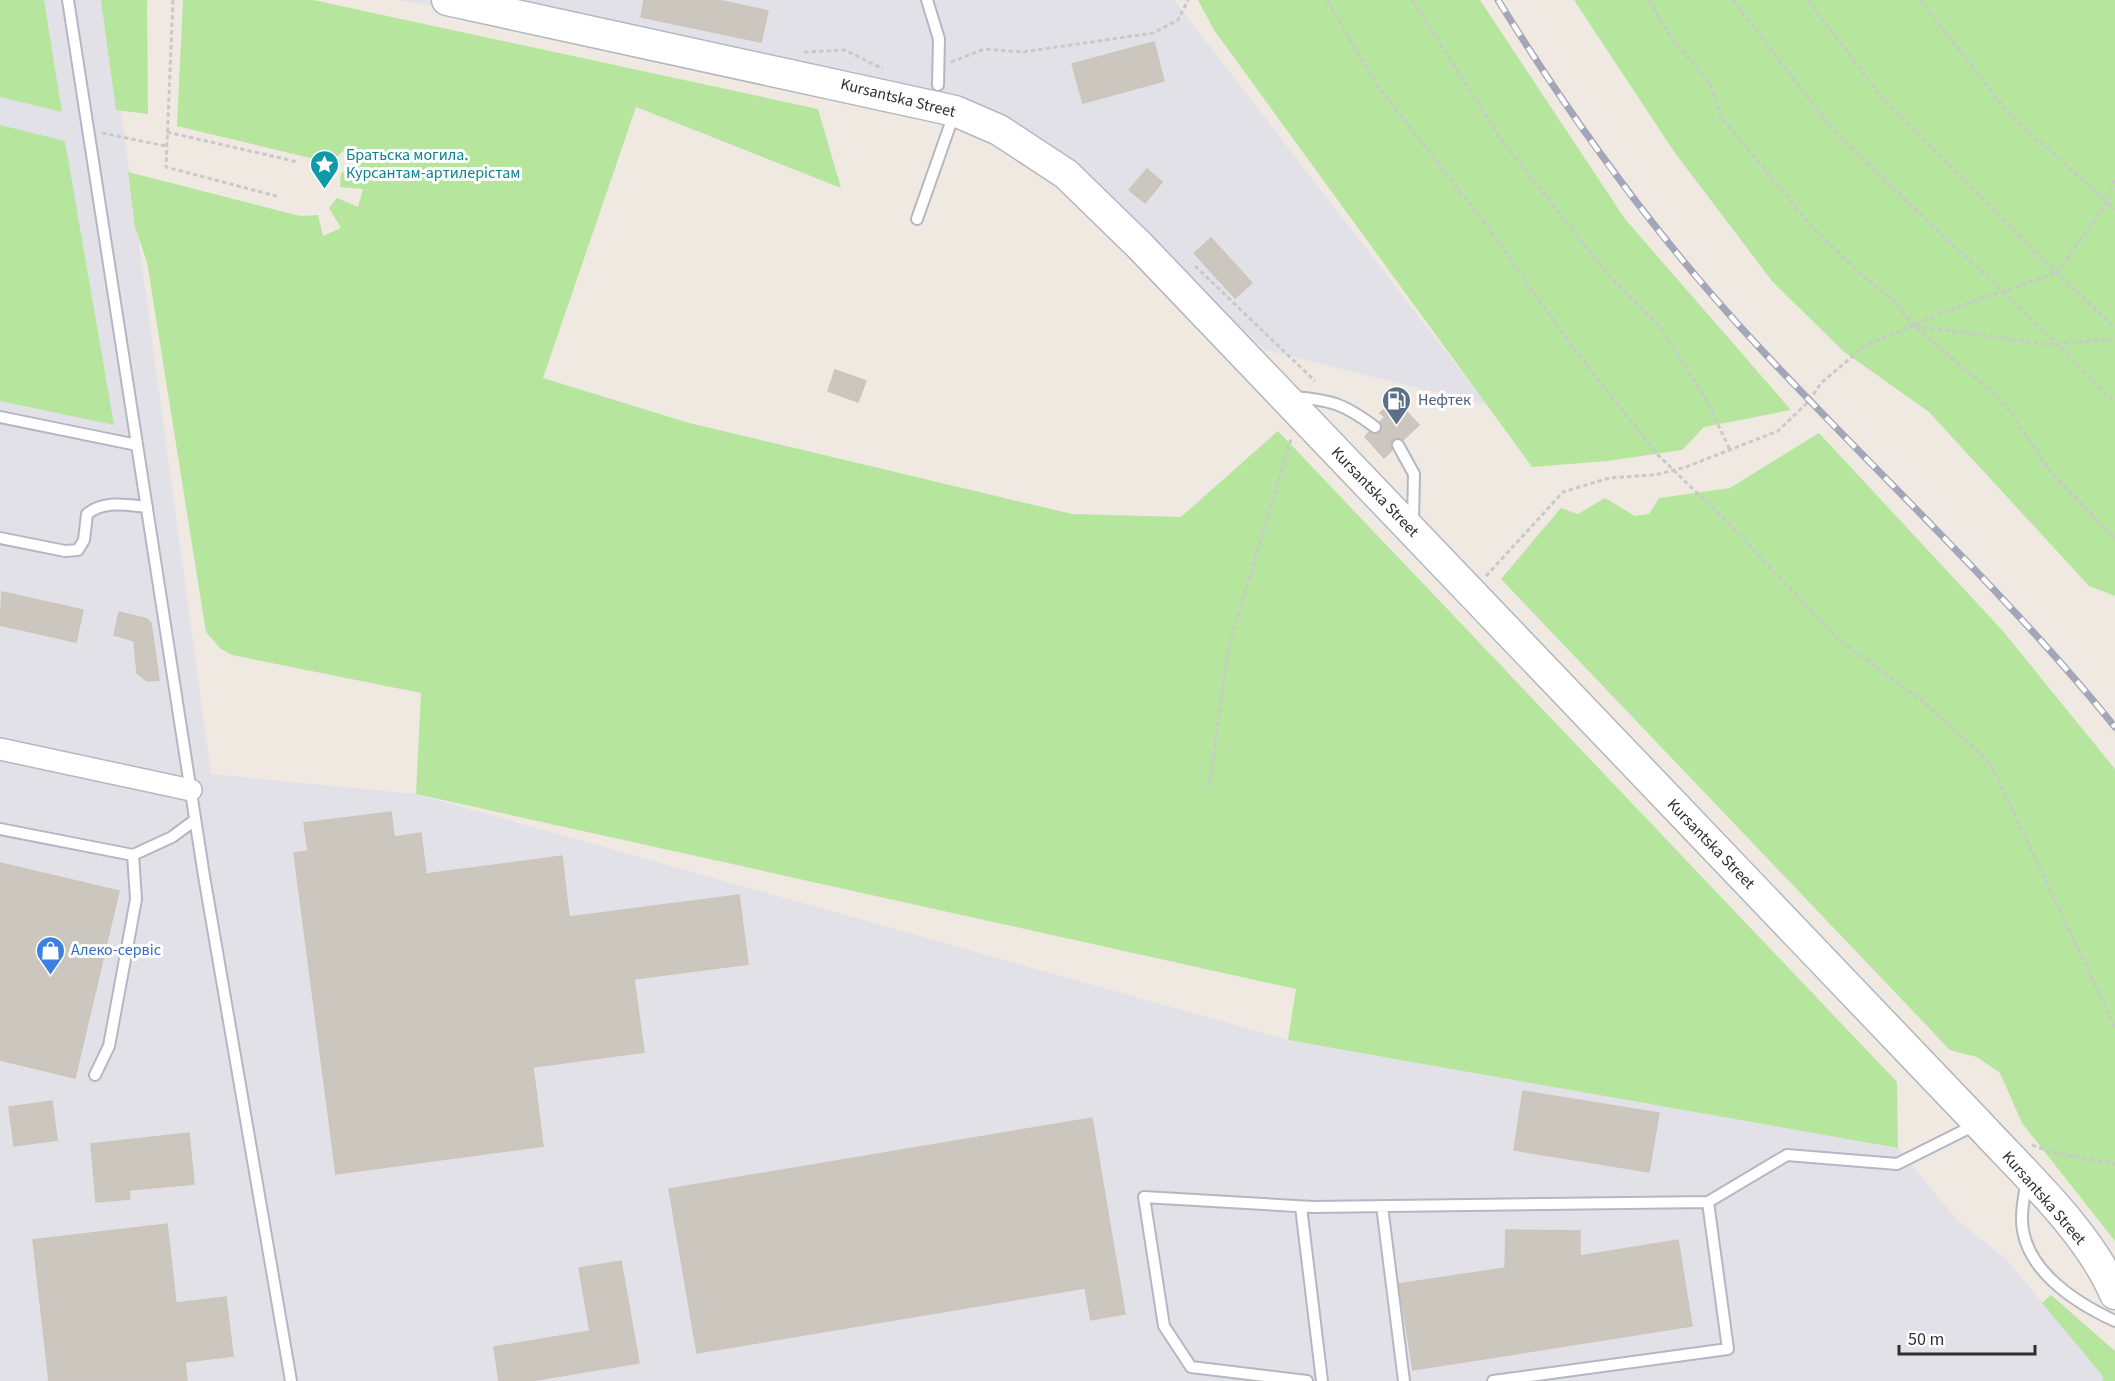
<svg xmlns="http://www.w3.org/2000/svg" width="2115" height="1381" font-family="'Source Sans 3',sans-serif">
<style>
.industrial{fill:#e3e1e8}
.green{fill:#b6e59e}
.building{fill:#cbc7bf;stroke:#cbc5ba;stroke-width:1.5}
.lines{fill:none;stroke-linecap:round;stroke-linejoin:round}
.lane-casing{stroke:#b4b7c1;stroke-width:14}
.street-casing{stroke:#b4b7c1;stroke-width:24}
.secondary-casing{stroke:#b4b7c1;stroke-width:33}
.path{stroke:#c9c9c9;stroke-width:3;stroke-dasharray:4.5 3;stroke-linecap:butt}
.lane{stroke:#fff;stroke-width:10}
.street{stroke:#fff;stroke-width:21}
.secondary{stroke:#fff;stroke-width:30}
.rail-casing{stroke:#a3a6b8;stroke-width:7}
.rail{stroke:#fff;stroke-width:4.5;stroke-dasharray:14;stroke-linecap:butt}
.labels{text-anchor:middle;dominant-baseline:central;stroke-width:6;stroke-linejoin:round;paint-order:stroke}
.street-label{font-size:16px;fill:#2e2e2e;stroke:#fff}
.culture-label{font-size:16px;fill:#0d838f;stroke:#fff;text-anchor:start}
.service-label{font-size:16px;fill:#4e5e75;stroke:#fff;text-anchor:start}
.shop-label{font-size:16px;fill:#366cbe;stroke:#fff;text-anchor:start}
</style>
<rect width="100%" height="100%" fill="#efe9e1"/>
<path class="industrial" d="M0 0H106L211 774 416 794 1288 1040 1898 1148 1956 1219 2007 1260 2103 1375V1381H0Z
M397 0H1174L1487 405 1265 350 1043 141 853 71Z"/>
<path class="green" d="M0 0H44L62 112 0 97Z
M101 0H147L148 114 116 110Z
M183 0H313L818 109 841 188 636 107 543 378 689 423 1072 514 1181 517 1278 431 1897 1082 1898 1148 1288 1040 1296 989 416 794 421 693 232 655 221 649 206 632 147 262 135 227 128 172 300 216 318 215 323 236 341 228 329 208 337 198 358 207 363 189 340 187 341 173 361 163 349 145 331 163 177 126Z
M1198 0H1480L1625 219 1791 410 1704 427 1682 450 1607 461 1532 467 1214 30Z
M1574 0H2115V596L2089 586 1929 412 1843 351 1772 281 1675 153Z
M0 125 65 141 114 425 0 401Z
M1819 433 2002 630 2115 769V1241L2022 1123 2000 1073 1977 1057 1950 1050 1501 579 1561 508 1578 514 1605 498 1635 516 1649 514 1659 498 1730 488Z
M2051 1295 2115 1351V1381H2103L2102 1375 2042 1303Z"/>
<path class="building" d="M644 0H718L768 11 761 42 641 17Z
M1154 42 1164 81 1083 103 1072 64Z
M1147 169 1162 182 1145 203 1129 190Z
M1211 238 1252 283 1235 298 1194 253Z
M835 370 866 381 858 402 828 391Z
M1395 399 1419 425 1403 440 1394 439 1391 444 1392 450 1384 458 1365 437 1369 432 1375 434 1381 432 1380 422 1385 417 1380 413Z
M2 592 83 610 76 642 0 625Z
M119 612 147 619 151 623 159 680 147 681 137 673 134 641 114 635Z
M391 812 394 837 421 833 426 874 562 856 569 917 739 895 748 964 634 979 644 1052 533 1067 543 1146 336 1174 294 853 308 851 304 823Z
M0 863 119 891 75 1078 0 1060Z
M1523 1091 1659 1113 1649 1172 1514 1150Z
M52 1101 57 1140 14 1146 9 1107Z
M1092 1118 1125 1314 1091 1320 1085 1288 697 1353 669 1189Z
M189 1133 194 1184 129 1190 130 1199 96 1202 91 1144Z
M167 1224 176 1303 226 1297 233 1356 185 1362 187 1381H49L33 1240Z
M1506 1230 1580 1231V1256L1678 1240 1692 1326 1413 1370 1399 1284 1505 1268Z
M621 1261 639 1363 530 1381H499L494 1347 590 1331 579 1268Z"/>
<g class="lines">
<defs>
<path id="lane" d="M68 0 204 876 291 1381
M927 0 939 39 938 85
M917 219 954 114
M1293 397C1332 400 1344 404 1375 427
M0 417 137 445
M1398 445 1414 474 1413 522
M0 538 65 551 78 550 84 540 87 514C104 500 125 505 147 507
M0 829 133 855 172 837 195 820
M95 1075 109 1046 128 943 136 899 133 855
M2027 1180C2025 1192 2022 1205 2022 1217 2021 1268 2074 1302 2115 1321
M1382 1206 1404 1381
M1301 1207 1322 1381
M1307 1381 1191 1367 1164 1326 1144 1197 1313 1207 1708 1202 1787 1155 1897 1164 1975 1125
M1493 1381 1728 1349 1708 1202"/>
<path id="street" d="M0 749 191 790"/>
<path id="secondary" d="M447 0 955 111 999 130 1066 174 1140 246 1978 1123C2024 1173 2088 1231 2115 1294"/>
</defs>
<use href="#lane" class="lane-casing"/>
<use href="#street" class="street-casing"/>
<use href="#secondary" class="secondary-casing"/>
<path class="path" d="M173 0 166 167 280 197
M1327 0 1377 85 1487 226 1574 349 1657 454 1728 523 1838 639 1925 703 1990 763 2115 1027
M1412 0 1503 142 1609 276 1659 326 1705 397 1730 450
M1649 0 1670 36 1710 84 1722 118 1814 229 1862 275 1894 301 1913 325 1994 394 2012 414 2048 469 2115 539
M1733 0 1836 134 2065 351 2105 394 2115 399
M1808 0 1879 94 2034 251 2115 328
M1920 0 2010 115 2115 209
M804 52 845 50 883 69
M951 62 984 49 1023 52 1153 33 1178 20 1188 0
M167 132 298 162
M102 133 166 146
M1195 266 1315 381
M1915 326 2045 344 2115 339
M1486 576 1563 492 1609 478 1655 475 1686 467 1778 431 1810 400 1821 383 1866 345 1957 307 2057 273 2107 202 2115 177
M1209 786 1229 645 1291 439
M2032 1145 2051 1152 2115 1164"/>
<use href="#lane" class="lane"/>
<use href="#street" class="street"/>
<use href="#secondary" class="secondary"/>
<defs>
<path id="rail" d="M1498 0C1574 123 1658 239 1757 345 1876 473 2005 591 2115 727"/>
</defs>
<use href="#rail" class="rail-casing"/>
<use href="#rail" class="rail"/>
</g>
<defs>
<symbol id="sight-pin" viewBox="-11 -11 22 30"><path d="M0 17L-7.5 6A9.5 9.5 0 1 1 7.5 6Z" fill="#0f9aa8" stroke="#fff"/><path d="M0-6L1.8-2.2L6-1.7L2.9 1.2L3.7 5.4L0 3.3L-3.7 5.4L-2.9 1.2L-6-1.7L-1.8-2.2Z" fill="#fff"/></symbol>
<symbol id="fuel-pin" viewBox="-11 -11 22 30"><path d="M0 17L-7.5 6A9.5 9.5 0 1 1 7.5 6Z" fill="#5c6f8a" stroke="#fff"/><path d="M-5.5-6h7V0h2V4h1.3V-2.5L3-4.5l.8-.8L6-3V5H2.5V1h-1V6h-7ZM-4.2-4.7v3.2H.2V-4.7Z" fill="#fff"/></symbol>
<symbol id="shop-pin" viewBox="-11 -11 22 30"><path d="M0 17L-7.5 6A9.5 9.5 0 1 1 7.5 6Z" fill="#3f7fe0" stroke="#fff"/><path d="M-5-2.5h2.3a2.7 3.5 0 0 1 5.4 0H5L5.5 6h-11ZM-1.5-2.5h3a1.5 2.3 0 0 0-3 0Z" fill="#fff"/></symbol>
</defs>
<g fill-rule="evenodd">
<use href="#sight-pin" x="308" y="148" width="33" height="45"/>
<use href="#fuel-pin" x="1380" y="384" width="33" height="45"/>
<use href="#shop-pin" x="34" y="934" width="33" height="45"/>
</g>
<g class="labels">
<g class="street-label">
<text transform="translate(898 98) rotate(14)">Kursantska Street</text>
<text transform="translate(1375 492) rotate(46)">Kursantska Street</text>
<text transform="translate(1711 844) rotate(46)">Kursantska Street</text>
<text transform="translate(2044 1198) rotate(49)">Kursantska Street</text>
</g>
<g class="culture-label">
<text x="346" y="155">Братьска могила.<tspan x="346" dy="18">Курсантам-артилерістам</tspan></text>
</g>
<g class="service-label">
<text x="1418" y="400">Нефтек</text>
</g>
<g class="shop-label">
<text x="71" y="950">Алеко-сервіс</text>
</g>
</g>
<path d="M1899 1345v9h136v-9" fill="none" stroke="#2e2e2e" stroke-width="3"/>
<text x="1908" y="1345" font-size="18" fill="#2e2e2e" stroke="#ffffff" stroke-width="4.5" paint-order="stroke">50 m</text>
</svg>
